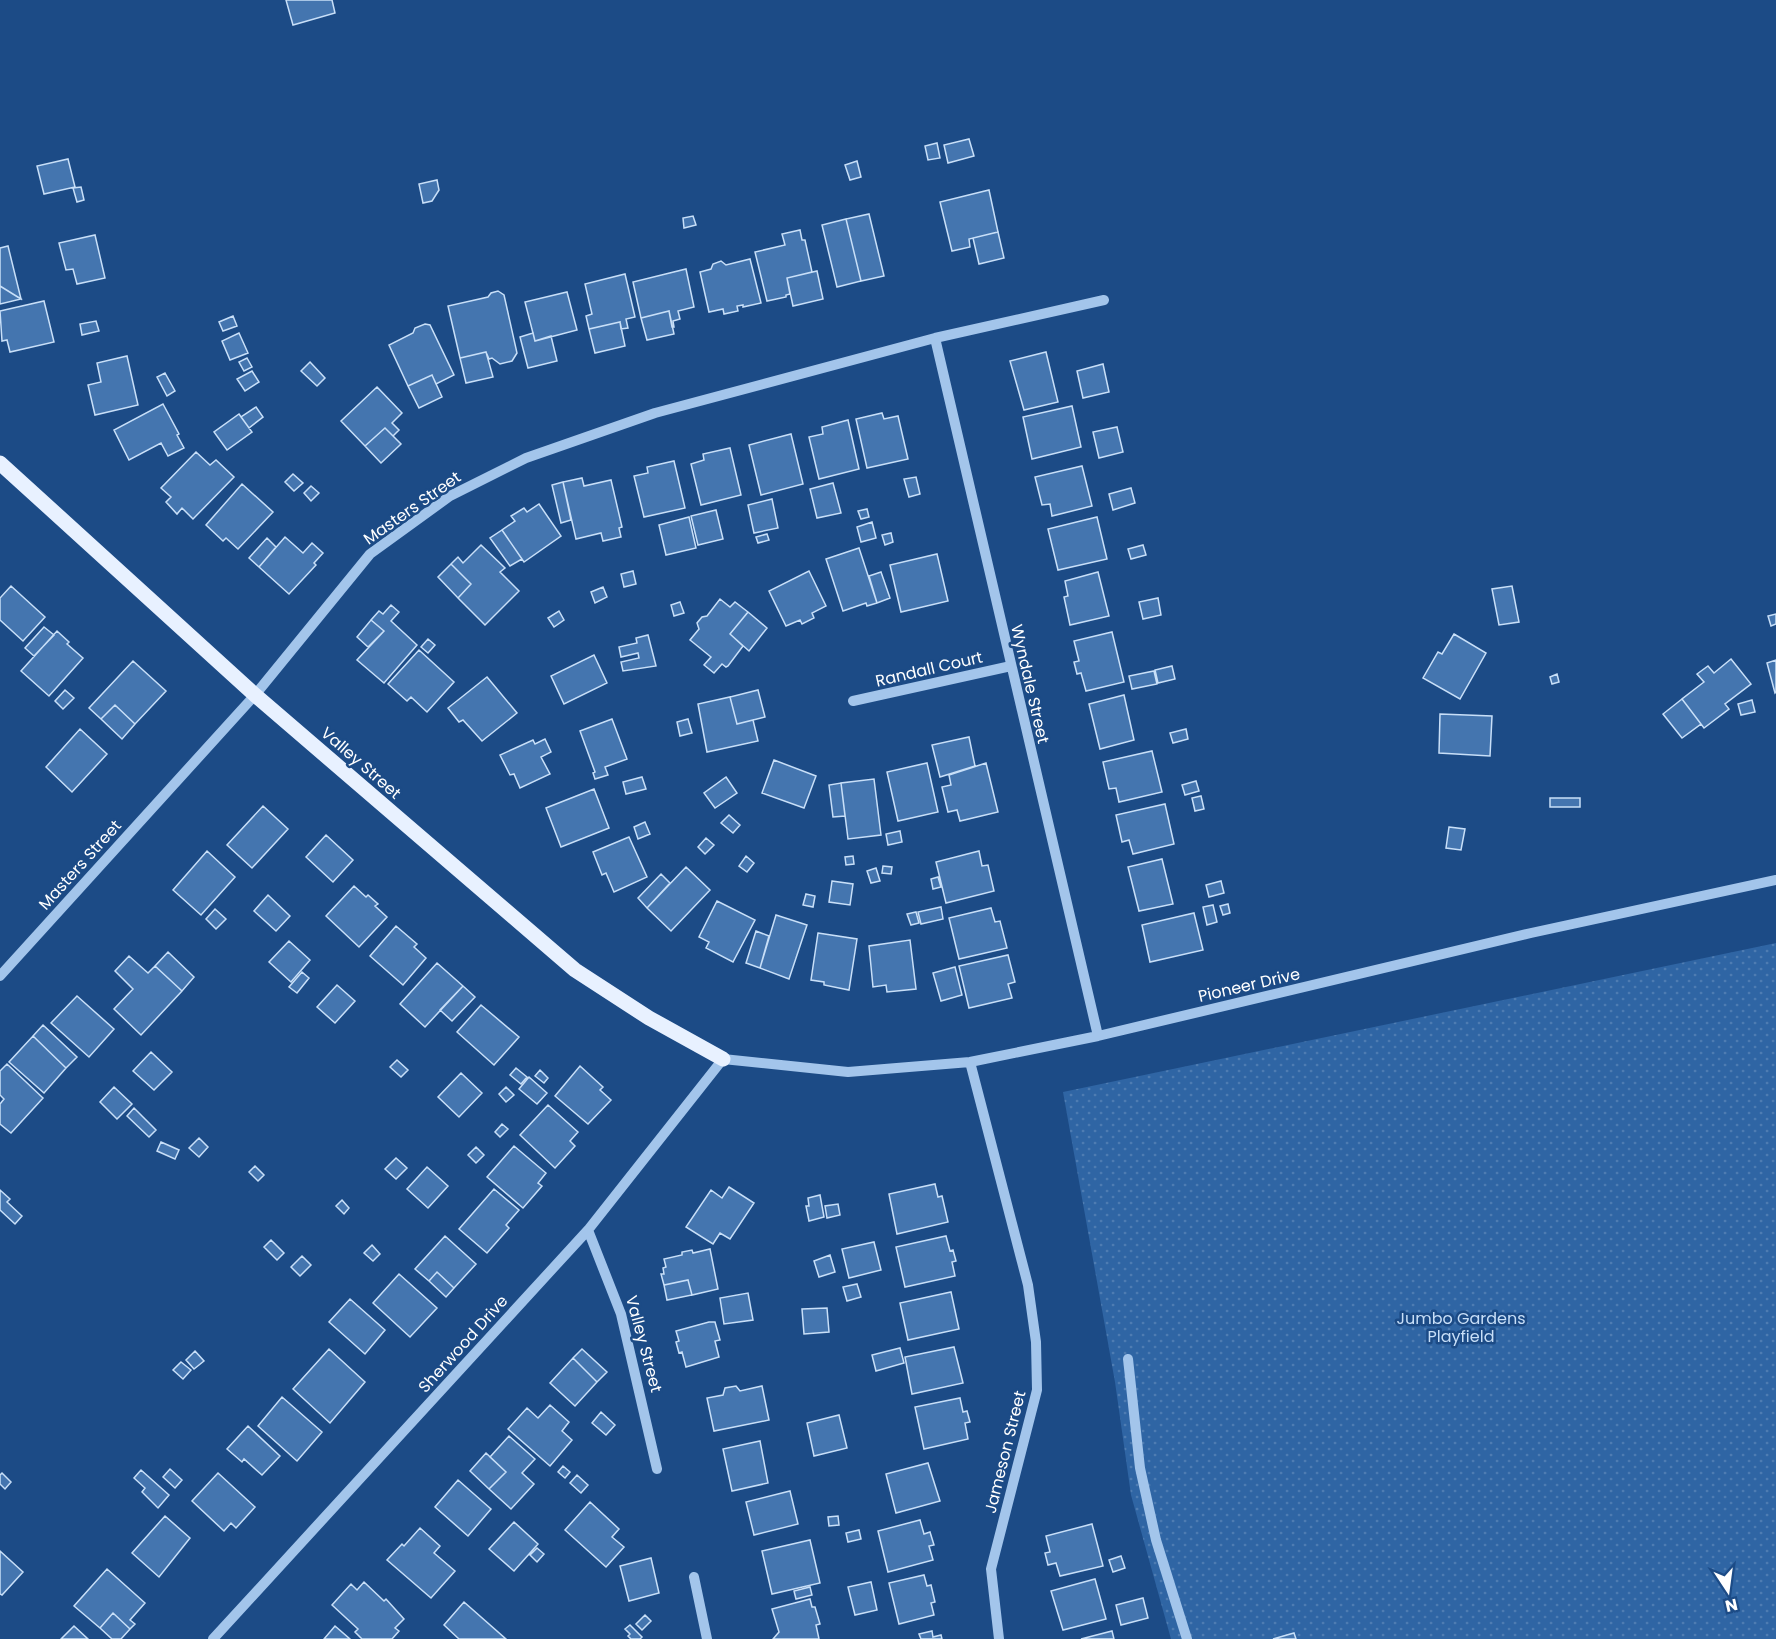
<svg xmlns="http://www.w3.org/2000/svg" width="1776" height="1639" font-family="Poppins,sans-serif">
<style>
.park{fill:url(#park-dots)}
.building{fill:#4475af;stroke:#c8dff8;stroke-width:1.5}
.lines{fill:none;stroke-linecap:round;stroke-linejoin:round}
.minor{stroke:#a3c5eb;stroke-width:10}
.major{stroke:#e8f1ff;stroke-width:15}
.labels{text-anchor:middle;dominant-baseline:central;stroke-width:5;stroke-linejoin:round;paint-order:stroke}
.street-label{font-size:16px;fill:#fff;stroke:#1c4b86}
.park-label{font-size:16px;fill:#c8dff8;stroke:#1c4b86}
</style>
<defs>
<pattern id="park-dots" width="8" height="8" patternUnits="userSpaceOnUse" patternTransform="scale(1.5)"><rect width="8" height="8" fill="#2f65a4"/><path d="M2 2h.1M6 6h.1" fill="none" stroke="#4e7cb2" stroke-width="1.8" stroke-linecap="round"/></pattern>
</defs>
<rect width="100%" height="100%" fill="#1c4b86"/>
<path class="park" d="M1776 943V1639H1171L1131 1495 1115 1382 1063 1092Z"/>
<path class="building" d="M286 0H332L335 13 293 25Z
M969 139 974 156 948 163 944 145Z
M937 143 940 158 928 160 925 146Z
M68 159 75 187 44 194 37 166Z
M857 161 861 177 850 180 845 165Z
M437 180 439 190 432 201 423 203 419 184Z
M81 187 84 200 77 202 73 188Z
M989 190 998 232 969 239 970 247 952 251 940 202Z
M869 214 884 276 861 281 846 219Z
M693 216 696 225 684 228 683 218Z
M846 219 861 281 837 287 822 225Z
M800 230 802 240H805L812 272 787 278 790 294 786 295V297L767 301 755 252 785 245 782 234Z
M998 232 1004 258 979 264 973 238Z
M95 235 105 278 77 284 73 269 66 270 59 243Z
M8 246 21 299 0 286V248Z
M750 259 761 303 743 307V305L737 306 738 311 724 314 723 309 709 312 700 272 711 269 713 264 721 261 726 265Z
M686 269 694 307 678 311 680 319 673 321 674 327H672L669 311 641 318 633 282Z
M817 271 823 299 793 306 787 278Z
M625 274 635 317 626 319 628 328 621 329 620 322 589 329 586 316 592 314 585 284Z
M0 286 21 299 0 304Z
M498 291 504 295 517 353 512 361 500 364 492 358 489 359 486 352 460 358 448 306 488 297 491 293Z
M567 292 577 330 535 341 525 302Z
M44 301 54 342 10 352 7 340 2 341 0 311Z
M669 311 674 334 647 340 641 318Z
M233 316 237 326 223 331 219 322Z
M96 321 99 331 82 335 80 324Z
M620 322 625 346 595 353 589 329Z
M425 324 430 325 454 375 436 384 432 375 408 386 389 345 413 333 415 328Z
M239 333 248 353 230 360 222 341Z
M533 333 535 341 551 336 557 361 528 368 520 337Z
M486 352 493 377 466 383 460 358Z
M1046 352 1058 402 1024 410 1010 361Z
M127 356 138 405 95 415 88 385 101 382 97 363Z
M247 358 252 367 244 371 239 362Z
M310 362 325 378 317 386 301 371Z
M1103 364 1109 392 1083 398 1077 371Z
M252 371 259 382 245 391 237 379Z
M165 373 175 391 167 396 157 377Z
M432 375 442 397 419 408 408 386Z
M377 387 402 413 392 423 399 430 393 436 385 428 365 446 341 421Z
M163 404 179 434 177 435 184 448 168 456 161 443 129 460 114 430Z
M1072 406 1081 447 1032 459 1023 417Z
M256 407 263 417 249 428 241 417Z
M882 413 884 419 898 416 908 459 867 468 856 419Z
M239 414 252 432 227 450 214 432Z
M848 420 859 469 819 479 809 437 823 434 822 427Z
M1117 427 1123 452 1099 458 1093 432Z
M385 428 401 444 381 463 365 446Z
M791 434 803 484 761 495 749 445Z
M730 448 741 495 701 505 691 464 704 460 703 454Z
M196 452 210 465 216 460 234 477 193 519 182 508 177 514 166 502 171 497 161 488Z
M674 461 685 508 644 517 634 476 648 473 647 467Z
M1082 466 1092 506 1052 516 1050 504 1042 505 1035 477Z
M293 474 303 483 294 491 285 482Z
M916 477 920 494 909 497 904 479Z
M582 478 584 486 611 480 622 527 619 528 621 537 603 541 601 533 576 539 563 482Z
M563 482 571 520 561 523 552 485Z
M833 483 841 513 817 518 810 489Z
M242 484 273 512 238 549 226 538 223 541 206 525Z
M311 486 319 493 311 501 304 493Z
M1131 488 1135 503 1113 510 1109 494Z
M772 499 778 528 754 533 748 505Z
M539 504 561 536 524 562 502 530 515 521 511 516 524 508 527 512Z
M867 509 869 517 861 519 858 511Z
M716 510 723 539 698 545 691 516Z
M689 517 696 548 666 555 659 525Z
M1097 517 1107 559 1058 570 1048 529Z
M872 522 876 538 861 542 857 527Z
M502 530 522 559 510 566 490 538Z
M891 533 893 542 885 545 882 535Z
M767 534 769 540 758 543 756 537Z
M285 537 303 553 312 543 323 553 314 563 316 565 289 594 259 567Z
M267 538 276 547 259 567 249 558Z
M481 545 505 568 500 572 519 591 485 625 458 598 471 584 451 564 458 557 463 563Z
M1143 545 1146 555 1131 559 1128 549Z
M859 548 877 603 867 606 866 603 843 611 826 559Z
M937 554 948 601 901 612 890 565Z
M451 564 471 584 458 598 438 577Z
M633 571 636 584 624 587 621 574Z
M809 571 826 606 812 613 814 618 802 624 800 620 786 626 769 591Z
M881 572 890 598 877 603 869 576Z
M1098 572 1109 616 1070 625 1064 597 1068 596 1065 581Z
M11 586 45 617 23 641 0 620V598Z
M1512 586 1519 622 1499 625 1492 589Z
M603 587 607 597 595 603 591 592Z
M1158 598 1161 615 1143 619 1139 602Z
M720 599 730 607 735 602 748 612 730 634 743 646 728 666 726 667 722 664 714 673 704 665 711 657 690 640 699 629 697 623 702 617 707 616Z
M680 602 684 613 674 616 671 605Z
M391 605 399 612 391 621 417 645 384 683 357 660 384 631 371 620 379 611 383 614Z
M559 611 564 620 554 627 548 618Z
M748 612 767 628 749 651 730 634Z
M1776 614V624L1771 626 1768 616Z
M371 620 384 631 368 647 357 637Z
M44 627 54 635 34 656 25 648Z
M57 631 69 642 67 644 83 658 49 696 21 671Z
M1112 632 1124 682 1086 691 1081 673 1077 674 1074 662 1079 661 1074 641Z
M1454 634 1486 653 1460 699 1423 678 1438 652 1442 654Z
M648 635 656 666 623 671 621 662 639 658 638 653 621 657 619 647 637 643 636 638Z
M428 639 435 645 428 653 421 647Z
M419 650 454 682 427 712 411 697 407 701 388 684Z
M594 655 607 683 564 704 551 676Z
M1731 659 1751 684 1725 704 1729 709 1704 728 1682 699 1704 682 1697 674 1708 666 1714 673Z
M1776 660V692L1775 693 1767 663Z
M133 661 166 691 135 724 115 705 101 719 89 708Z
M1172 666 1175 679 1158 683 1155 670Z
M1154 671 1157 684 1132 689 1129 676Z
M1557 674 1559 682 1552 684 1550 677Z
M487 677 517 713 482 741 463 720 459 722 448 708Z
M65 690 74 698 63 709 55 701Z
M758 690 765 717 737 724 730 697Z
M1124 695 1134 740 1100 749 1089 704Z
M730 697 737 724 753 720 758 741 707 752 698 704Z
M1682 699 1701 724 1682 738 1663 714Z
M1752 700 1755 712 1741 715 1738 704Z
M115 705 135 724 122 739 101 719Z
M1440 714 1492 716 1490 756 1439 753Z
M612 719 627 759 605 767 608 775 595 779 593 773 595 772 580 731Z
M688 719 692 733 680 736 677 722Z
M80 729 107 754 72 792 46 767Z
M1186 729 1188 739 1173 743 1170 733Z
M969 737 975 766 940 777 932 745Z
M545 739 551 752 541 757 550 774 520 788 514 774 510 775 500 755 533 740 535 744Z
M1152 751 1162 792 1119 802 1116 788 1109 789 1103 762Z
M774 760 816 776 804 808 762 793Z
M927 763 938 812 898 821 887 772Z
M986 763 998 812 960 821 957 810 948 812 942 787 951 785 949 775Z
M642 777 646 789 626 794 623 782Z
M726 777 737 793 715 808 704 793Z
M874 779 881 835 848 839 841 783Z
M1196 781 1199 791 1185 795 1182 785Z
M841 783 845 816 833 817 829 785Z
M594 789 609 828 561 847 546 808Z
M1201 796 1204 809 1195 811 1192 798Z
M1550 798H1580V807H1550Z
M1165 804 1174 844 1133 854 1129 840 1122 842 1116 815Z
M263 806 288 829 252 868 227 845Z
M729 815 740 825 733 833 721 823Z
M645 822 650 834 638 839 634 827Z
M1449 827 1465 829 1461 850 1446 848Z
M900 831 902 842 888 845 886 834Z
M326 835 353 860 333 882 306 857Z
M629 837 647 877 614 892 606 873 602 875 593 852Z
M706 838 714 845 705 854 698 847Z
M207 851 235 877 201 915 173 890Z
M979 851 982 866 988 865 994 891 946 903 936 862Z
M746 856 754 863 747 872 739 866Z
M853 856 854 864 846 865 845 857Z
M1162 859 1173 904 1139 911 1128 867Z
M883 866 892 867 891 874 882 873Z
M686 867 710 890 671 931 647 908Z
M876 868 880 881 871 883 867 871Z
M661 874 670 883 647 908 638 898Z
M938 877 941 887 933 889 931 879Z
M832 881 853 884 850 905 829 902Z
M1221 881 1224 893 1209 897 1206 885Z
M354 886 366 897 368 895 378 904 375 906 387 917 359 947 326 916Z
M806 894 815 896 813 907 803 905Z
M268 895 290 916 276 931 254 911Z
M717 901 755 920 733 962 706 948 709 942 699 937Z
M1228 904 1230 913 1223 915 1220 906Z
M1213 905 1217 922 1207 925 1203 907Z
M941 907 943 919 921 924 918 912Z
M991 908 995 922 1000 921 1007 948 959 959 949 918Z
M215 909 226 919 216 929 206 919Z
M916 912 919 923 911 925 907 914Z
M1194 913 1203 950 1150 962 1142 925Z
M776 915 807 925 789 979 760 968Z
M396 926 417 944 414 947 426 958 403 985 370 956Z
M756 931 769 936 760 968 746 963Z
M818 933 857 939 849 990 824 985V982L811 980Z
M910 940 916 989 887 992 886 985 873 987 869 946Z
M289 941 310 960 291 982 269 962Z
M168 952 194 977 182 991 155 966Z
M1008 955 1015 982 1008 984 1012 998 969 1008 959 966Z
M129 956 148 973 155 966 182 991 141 1035 114 1009 133 989 115 971Z
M437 963 463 986 425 1027 400 1004Z
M955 967 962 995 941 1001 933 973Z
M302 972 309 978 297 993 289 987Z
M337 985 355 1001 335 1023 317 1007Z
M463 986 475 997 452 1021 440 1010Z
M77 996 114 1029 89 1057 51 1023Z
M481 1005 519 1037 494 1065 457 1032Z
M43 1025 77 1057 66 1068 33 1036Z
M33 1036 66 1068 44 1093 9 1062Z
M151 1052 172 1072 154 1090 133 1071Z
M397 1060 408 1070 401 1077 390 1067Z
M7 1064 43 1098 11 1133 0 1124V1104L4 1099 0 1095V1071Z
M580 1066 603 1087 600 1090 611 1100 588 1124 555 1096Z
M516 1068 527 1077 521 1084 510 1075Z
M540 1070 548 1078 544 1083 535 1076Z
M461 1073 482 1093 459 1117 438 1097Z
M529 1077 547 1093 537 1104 519 1089Z
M114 1087 132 1104 117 1119 100 1102Z
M506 1087 514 1095 506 1102 499 1094Z
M548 1105 578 1132 570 1141 575 1146 555 1168 520 1135Z
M134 1108 156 1130 149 1137 127 1116Z
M502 1124 508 1129 500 1137 495 1132Z
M199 1138 208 1147 199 1157 189 1148Z
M161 1142 179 1150 175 1159 157 1151Z
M514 1146 546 1173 538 1183 542 1186 523 1208 487 1177Z
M476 1147 484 1155 476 1163 468 1155Z
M396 1158 407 1168 396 1179 385 1169Z
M255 1166 264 1175 258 1181 249 1172Z
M427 1167 448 1186 428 1208 407 1189Z
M935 1184 938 1197 942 1196 948 1222 897 1234 889 1194Z
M729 1187 754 1203 730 1239 720 1233 713 1244 686 1227 711 1190 722 1198Z
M494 1189 519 1210 506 1225 509 1228 487 1253 459 1229Z
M0 1190 10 1199 7 1202 22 1216 15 1224 0 1210Z
M820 1195 824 1217 809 1221 806 1206H809L808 1198Z
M342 1200 349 1208 344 1214 336 1206Z
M838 1204 840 1215 827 1218 825 1206Z
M445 1236 476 1264 454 1288 437 1272 429 1281 415 1269Z
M946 1236 950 1251 953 1250 956 1261 952 1262 955 1276 905 1287 896 1247Z
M271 1240 284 1253 277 1260 264 1247Z
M874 1242 881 1270 849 1278 842 1249Z
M372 1245 380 1254 373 1261 364 1253Z
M710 1249 718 1289 692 1295 688 1280 664 1285 661 1274H664L663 1268 666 1267 664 1259 682 1255V1252L692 1250 693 1253Z
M830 1255 835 1272 819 1277 814 1261Z
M302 1256 311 1265 300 1276 291 1267Z
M437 1272 454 1288 446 1297 429 1281Z
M399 1274 437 1308 410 1337 373 1303Z
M688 1280 692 1295 667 1300 664 1285Z
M857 1284 861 1297 847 1301 843 1287Z
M951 1292 959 1329 908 1340 900 1303Z
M748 1293 753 1320 724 1324 720 1298Z
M350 1299 385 1330 365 1354 329 1322Z
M827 1308 829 1332 804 1334 802 1309Z
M709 1322H715L720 1340 715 1341 719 1357 686 1367 682 1352 679 1353 676 1342 679 1341 676 1331Z
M954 1347 963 1383 912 1394 905 1357Z
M900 1348 904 1363 876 1371 872 1355Z
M329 1349 365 1382 330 1423 293 1389Z
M582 1349 607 1372 597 1382 573 1358Z
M195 1351 204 1361 194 1369 186 1360Z
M573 1358 597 1382 575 1406 550 1383Z
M181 1362 191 1370 183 1379 173 1370Z
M736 1386 740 1391 762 1386 769 1420 714 1431 707 1398 723 1395 725 1388Z
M282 1397 322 1432 297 1461 258 1426Z
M960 1398 963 1412 967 1411 970 1422 965 1423 968 1439 924 1449 915 1407Z
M550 1405 569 1422 562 1431 572 1440 550 1466 508 1429 527 1408 538 1418Z
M601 1412 615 1425 606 1435 592 1423Z
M839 1415 847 1448 814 1456 807 1423Z
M248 1426 280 1456 262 1475 244 1459 242 1462 227 1449Z
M509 1436 535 1459 522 1473 534 1484 511 1509 489 1489 506 1472 490 1457Z
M760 1441 768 1483 732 1491 723 1449Z
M486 1453 506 1472 489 1489 470 1471Z
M928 1463 940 1501 896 1513 886 1474Z
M563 1466 570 1472 565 1478 558 1472Z
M170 1469 182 1480 175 1488 163 1477Z
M141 1470 169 1495 158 1508 142 1492 145 1488 134 1478Z
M2 1473 11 1482 5 1489 0 1484V1475Z
M218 1473 255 1507 236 1528 231 1523 224 1531 192 1501Z
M577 1475 588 1485 581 1493 570 1483Z
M458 1480 491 1509 468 1536 435 1507Z
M790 1491 798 1524 754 1535 746 1502Z
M590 1502 619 1529 612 1537 624 1547 606 1567 565 1530Z
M165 1516 190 1538 159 1577 132 1553Z
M838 1516 839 1525 829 1526 828 1517Z
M920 1520 924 1534 930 1532 934 1545 929 1546 933 1560 888 1572 878 1531Z
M514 1522 538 1544 514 1571 489 1549Z
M1092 1524 1103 1566 1060 1576 1056 1563 1048 1565 1045 1553 1050 1552 1046 1536Z
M420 1528 440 1546 434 1553 455 1571 431 1598 387 1560 402 1544 404 1546Z
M859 1530 861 1539 848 1542 846 1533Z
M810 1540 820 1583 772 1594 762 1551Z
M537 1548 544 1554 537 1562 530 1555Z
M0 1551 23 1572 2 1595 0 1594Z
M1121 1556 1125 1568 1113 1572 1109 1560Z
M651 1558 659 1593 629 1601 620 1566Z
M107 1569 145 1603 130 1620 135 1624 130 1629 113 1613 100 1628 74 1606Z
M924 1575 927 1586 931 1585 935 1602 931 1603 934 1615 899 1624 889 1583Z
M1095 1579 1106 1619 1063 1630 1051 1591Z
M364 1582 384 1601 386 1599 404 1619 395 1628 399 1631 392 1639H362L355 1632 358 1629 332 1605 351 1584 357 1590Z
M871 1582 877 1610 855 1615 848 1587Z
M810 1587 812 1595 796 1599 794 1591Z
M1143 1598 1148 1618 1121 1625 1116 1605Z
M810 1599 812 1607H815L820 1624 816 1625 819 1639H773L779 1632 772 1609Z
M464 1602 506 1639H459L444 1625Z
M113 1613 130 1629 121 1639H112L100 1628Z
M645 1615 651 1621 642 1630 636 1624Z
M630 1625 642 1637 640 1639H631L628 1636 630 1634 625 1629Z
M74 1626 88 1639H61Z
M335 1626 350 1639H324Z
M932 1631 933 1637 941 1635 942 1639H921L919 1634Z
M1112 1631 1114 1639H1081Z
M1294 1633 1296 1639H1273Z"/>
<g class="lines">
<path class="minor" d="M935 338 1098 1036
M853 701 1011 666
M0 976 255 695 370 554 450 496 526 458 655 413 935 338 1104 300
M970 1062 1028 1285 1036 1342 1037 1390 991 1569 999 1639
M588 1230 621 1314 657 1469
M1128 1359 1140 1468 1156 1540 1187 1639
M694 1577 707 1639
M213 1639 588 1230 723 1059 848 1072 970 1062 1098 1036 1531 933 1776 880"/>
<path class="major" d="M0 463 255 695 575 970 649 1018 723 1059"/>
</g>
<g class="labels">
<g class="street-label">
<text transform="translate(412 508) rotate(-35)">Masters Street</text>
<text transform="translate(929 669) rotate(-13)">Randall Court</text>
<text transform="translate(1030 684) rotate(77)">Wyndale Street</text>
<text transform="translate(361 763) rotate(41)">Valley Street</text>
<text transform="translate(80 865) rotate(-48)">Masters Street</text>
<text transform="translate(1249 985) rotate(-13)">Pioneer Drive</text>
<text transform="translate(463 1344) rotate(-48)">Sherwood Drive</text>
<text transform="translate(644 1344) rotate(75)">Valley Street</text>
<text transform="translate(1005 1452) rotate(-76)">Jameson Street</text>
</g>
<g class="park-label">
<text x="1461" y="1318">Jumbo Gardens<tspan x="1461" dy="18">Playfield</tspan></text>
</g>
</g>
<g transform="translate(1728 1591) rotate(167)" stroke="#1c4b86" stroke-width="4.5" paint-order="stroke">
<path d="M0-4.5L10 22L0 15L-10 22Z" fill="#ffffff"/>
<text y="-9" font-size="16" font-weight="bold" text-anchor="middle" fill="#ffffff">N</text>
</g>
</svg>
